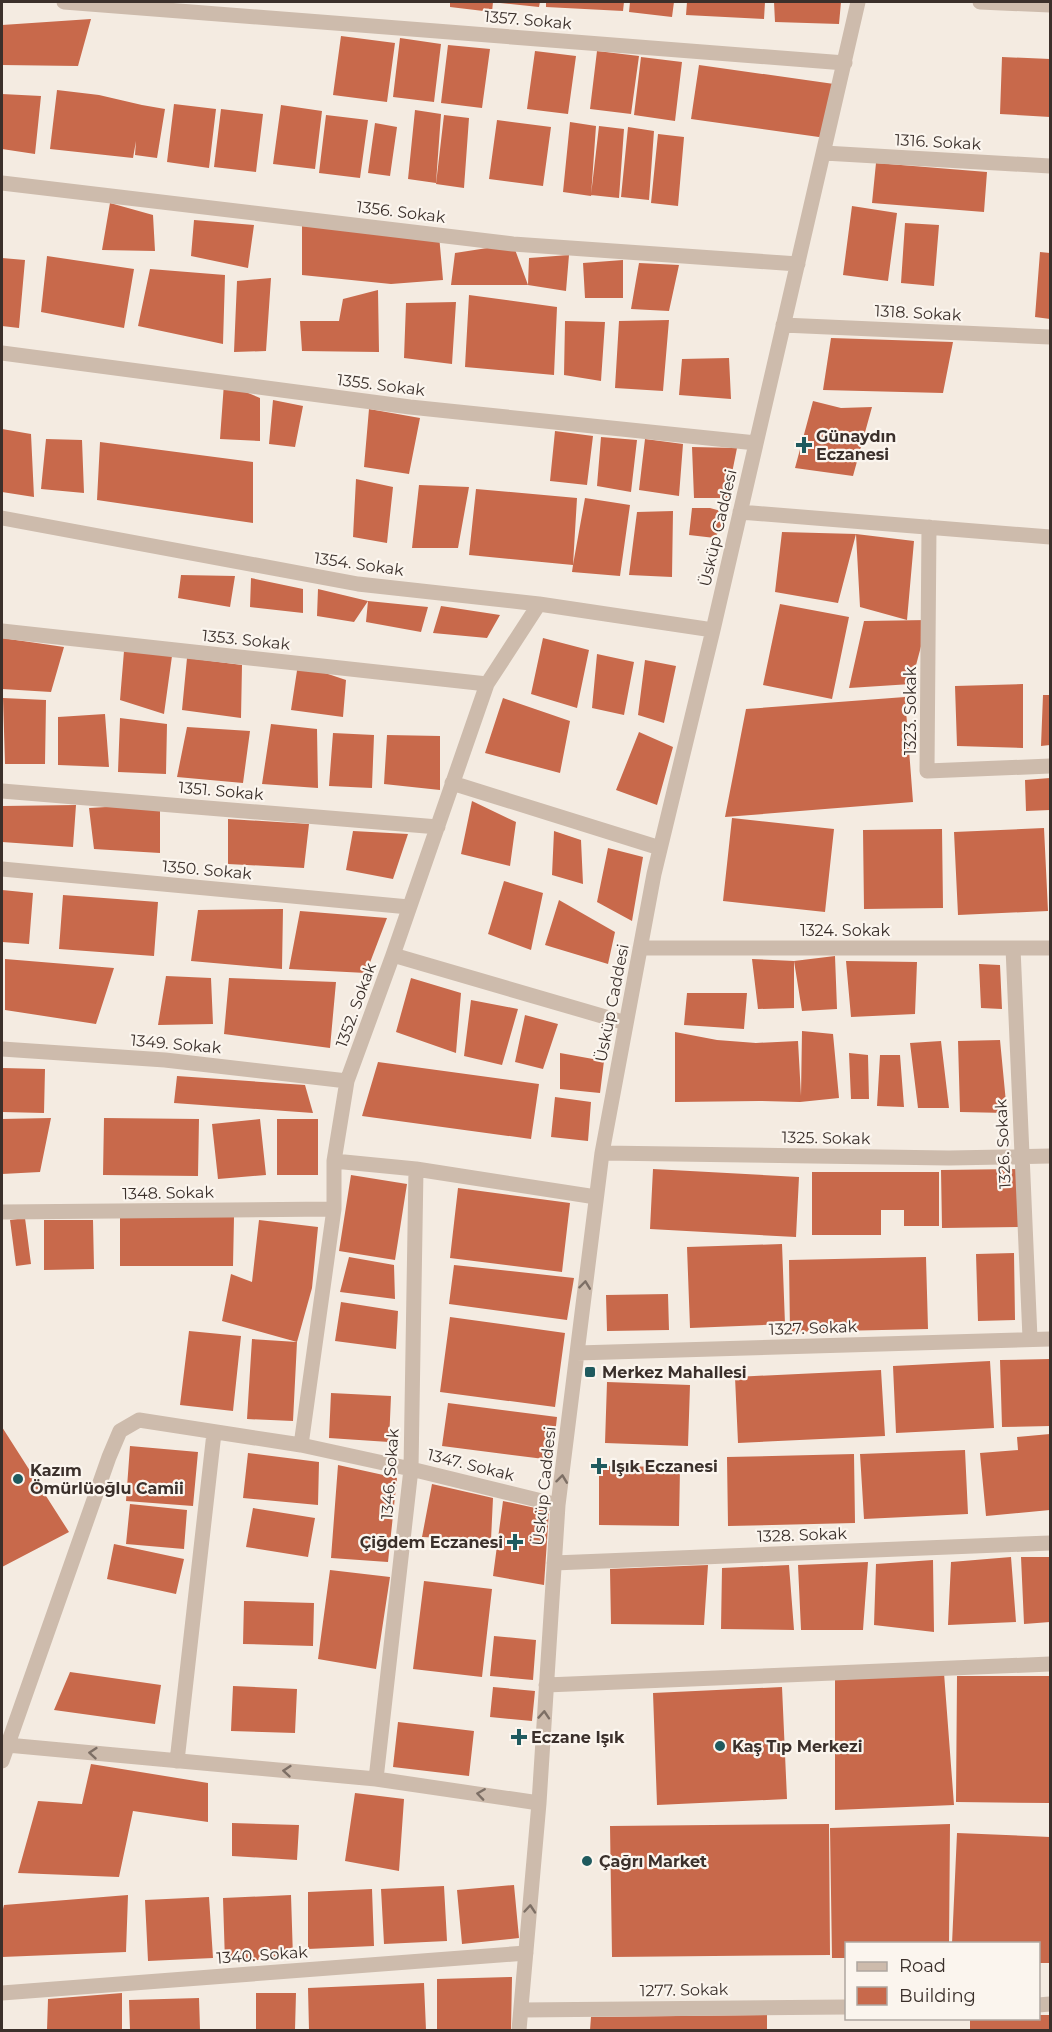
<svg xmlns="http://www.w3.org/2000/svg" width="1052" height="2032" font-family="Montserrat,sans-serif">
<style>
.building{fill:#c8694b}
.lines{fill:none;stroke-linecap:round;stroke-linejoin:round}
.minor{stroke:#cdbbac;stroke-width:15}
.oneway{stroke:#7d6f65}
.poi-dot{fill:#1f5a5e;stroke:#fbf5ee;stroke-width:2}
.labels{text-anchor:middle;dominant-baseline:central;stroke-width:4.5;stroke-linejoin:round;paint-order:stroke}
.street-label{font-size:16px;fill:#3b302b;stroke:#fbf5ee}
.poi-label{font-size:16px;font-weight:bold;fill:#3b302b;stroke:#fbf5ee;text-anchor:start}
</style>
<rect width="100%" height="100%" fill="#f4ebe1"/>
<path class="building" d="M450 2H493L492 12 450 7Z
M500 2H540L539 7 500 3Z
M546 2H624L623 11 546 7Z
M630 2H674L672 17 629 12Z
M687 2H765L764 19 686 15Z
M774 2H841L839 24 775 22Z
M91 19 78 66 2 65V25Z
M341 36 395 43 387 102 333 95Z
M400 38 441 44 434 102 393 97Z
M448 45 490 49 482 108 441 103Z
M535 51 576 56 568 114 527 109Z
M597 51 639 56 631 114 590 109Z
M641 57 682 62 675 121 634 115Z
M1002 57 1050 59V117L1000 114Z
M699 65 834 84 826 138 691 119Z
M57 90 99 95 142 105 165 109 157 158 135 155 136 141 133 158 50 149Z
M2 94 41 96 35 154 2 149Z
M174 104 216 109 209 168 167 162Z
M281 105 322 111 315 169 273 164Z
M221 109 263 114 256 172 214 167Z
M415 110 441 114 436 183 408 179Z
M326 115 368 120 360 178 319 173Z
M444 115 469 118 464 188 436 184Z
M497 120 551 127 543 186 489 179Z
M570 122 596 126 591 196 563 192Z
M375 123 397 127 390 176 368 173Z
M599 126 624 129 619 198 591 195Z
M628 127 654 131 649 200 621 197Z
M658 134 684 137 678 206 651 203Z
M876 163 987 172 984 212 872 203Z
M110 203 153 215 155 251 102 250Z
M852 206 897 213 888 281 843 275Z
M194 220 254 225 248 268 191 256Z
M905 223 939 225 934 286 901 283Z
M302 226 439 235 443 280 391 284 302 275Z
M513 244 528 285 529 258 569 255 566 291 528 285H451L455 253Z
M1040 252 1050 253V319L1035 317Z
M47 256 134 269 124 328 41 312Z
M2 258 25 260 19 328 2 326Z
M623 260V298H585L583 263Z
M639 263 679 265 669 311 631 309Z
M150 269 225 275 223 344 138 326Z
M271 278 266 351 234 352 237 281Z
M378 290 379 352 302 351 300 321H339L343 299Z
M469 295 557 307 554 375 465 367Z
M456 302 452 364 404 358 406 303Z
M669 320 663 391 615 388 619 321Z
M565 321 605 322 601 381 564 375Z
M831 338 953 342 943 393 823 390Z
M729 358 731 399 679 395 682 359Z
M224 383 260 398V441L220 439Z
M273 400 303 406 295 447 269 444Z
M813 401 841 408 872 407 853 476 795 468Z
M369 409 420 418 409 474 364 467Z
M2 429 31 434 34 497 2 492Z
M555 431 593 436 587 485 550 481Z
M601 437 637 440 631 492 597 486Z
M46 439 82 440 84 493 41 489Z
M645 439 683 444 679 496 639 490Z
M100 442 253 462V523L97 500Z
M692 447 737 448 727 498H694Z
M356 479 393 487 387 543 353 537Z
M419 485 469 487 458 548H412Z
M476 489 577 498 573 565 585 498 630 505 620 576 572 572 573 565 469 555Z
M692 508H710L728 513 715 538 689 535Z
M673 511 672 577 629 575 637 512Z
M782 532 856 534 914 541 907 620 860 607 856 534 838 603 775 592Z
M181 575 235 576 230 607 178 598Z
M251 578 303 589V613L250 607Z
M318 589 368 601 354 622 317 616Z
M368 601 428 607 421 632 366 622Z
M780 604 849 617 832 699 763 685Z
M441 606 500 615 487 638 433 633Z
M928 620 911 684 849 688 864 621Z
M2 638 64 647 51 692 2 689Z
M543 638 589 650 577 708 531 694Z
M124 651 172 656 164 714 120 700Z
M597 654 634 662 624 715 592 708Z
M187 658 242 665 241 718 182 710Z
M645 660 676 666 664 723 638 715Z
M298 664 346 680 343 717 291 710Z
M1023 684V748L957 746 955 686Z
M1043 695H1050V745L1041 746Z
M905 697 913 802 725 817 746 709Z
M3 698 46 700 45 764H5Z
M503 698 570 721 560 773 485 753Z
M105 714 109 767 58 765V717Z
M120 718 167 724 166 774 118 772Z
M271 724 317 729 318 788 262 784Z
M187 727 250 731 243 783 177 777Z
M639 732 673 747 657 805 616 790Z
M333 733 374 735 372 788 329 786Z
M387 735 440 736V790L384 784Z
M1050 778V810L1026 811 1025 780Z
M472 801 516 822 510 866 461 854Z
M160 804V853L94 849 89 808Z
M76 805 73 847 2 842 3 806Z
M732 818 834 829 825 912 723 901Z
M228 819 309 824 304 868 228 864Z
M1044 828 1048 911 958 915 954 832Z
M942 829 943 908 864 909 863 830Z
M353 831 408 834 393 879 346 870Z
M554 831 581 840 583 884 552 875Z
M608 848 643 857 632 921 597 902Z
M504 881 543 893 531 950 488 934Z
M2 890 33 893 29 944 2 942Z
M63 895 158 902 154 956 59 949Z
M559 900 615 932 608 964 545 945Z
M283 909 282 969 191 961 198 910Z
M300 911 387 918 366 973 289 969Z
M835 956 837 1009 802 1011 794 961Z
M5 959 114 968 96 1024 5 1010Z
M752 959 794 961V1008L758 1009Z
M846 961 917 962 915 1014 851 1017Z
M979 964 1000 965 1002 1009 981 1008Z
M166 976 211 978 213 1024 158 1025Z
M229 978 336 982 330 1048 224 1034Z
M411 978 461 993 456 1053 396 1032Z
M687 993H747L744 1029 684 1025Z
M471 1000 518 1009 502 1065 464 1056Z
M525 1015 558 1024 543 1069 515 1062Z
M802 1031 833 1034 839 1098 800 1102 759 1101 675 1102V1032L717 1040 756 1043 798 1041 801 1096Z
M1000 1040 1007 1113 960 1112 958 1041Z
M941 1041 949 1108H918L910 1043Z
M560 1053 604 1061 600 1093 560 1089Z
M849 1053 868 1055 869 1099H851Z
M880 1055H900L904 1107 877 1106Z
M378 1062 539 1084 531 1139 362 1116Z
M2 1068 45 1069 44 1113 2 1112Z
M177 1076 305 1085 313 1113 174 1103Z
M555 1097 591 1102 588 1141 551 1137Z
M51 1118 40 1172 2 1174V1119Z
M104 1118 199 1119 198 1176 103 1175Z
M260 1119 266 1175 218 1179 212 1124Z
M277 1119H318V1175H277Z
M653 1169 799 1177 796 1237 650 1229Z
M1017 1169 1019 1227 942 1228 941 1170Z
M812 1172H939V1226H904V1210H881V1235H812Z
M351 1175 407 1184 395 1260 339 1251Z
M458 1188 570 1203 562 1272 450 1258Z
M120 1217H234L233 1266H120Z
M25 1218 31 1264 16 1266 10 1220Z
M44 1220H93L94 1269 44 1270Z
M259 1220 318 1227 312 1288 297 1342 222 1321 231 1274 252 1282Z
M782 1244 785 1324 690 1328 687 1247Z
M1014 1253 1015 1320 978 1321 976 1254Z
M349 1257 394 1265 395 1299 340 1292Z
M926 1257 928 1329 790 1332 789 1260Z
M454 1265 574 1278 567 1320 449 1304Z
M668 1294 669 1330 607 1331 606 1295Z
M341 1302 398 1311 396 1349 335 1341Z
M450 1317 565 1333 555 1407 440 1392Z
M189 1331 241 1336 233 1411 180 1405Z
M252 1339 297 1342 293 1421 247 1419Z
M1050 1359V1426L1002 1427 1000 1360Z
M990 1361 994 1428 896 1433 893 1366Z
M881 1370 885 1436 738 1443 735 1377Z
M607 1382 690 1385 688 1446 605 1443Z
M331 1393 391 1396 389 1442 329 1438Z
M448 1403 557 1417 552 1460 442 1446Z
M2 1427 69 1532 2 1567Z
M1050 1434V1510L986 1516 980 1453 1018 1450 1017 1437Z
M130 1446 198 1452 193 1506 126 1501Z
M965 1450 968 1514 864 1519 860 1454Z
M248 1453 319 1462 318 1505 243 1498Z
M854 1454 855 1523 728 1526 727 1457Z
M338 1465 397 1478 388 1562 331 1558Z
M599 1466 680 1467 679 1526 599 1525Z
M432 1484 493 1498 491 1540 422 1537Z
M503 1501 549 1511 544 1585 493 1576Z
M130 1504 187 1510 184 1549 126 1544Z
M253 1508 315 1518 308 1557 246 1547Z
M114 1544 184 1559 176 1594 107 1579Z
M1011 1557 1016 1622 948 1625 951 1562Z
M1021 1557H1050V1622L1024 1624Z
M933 1560 934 1632 874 1625 876 1564Z
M868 1562 863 1630H801L798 1565Z
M708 1565 704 1625 611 1624 610 1569Z
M789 1565 794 1630 721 1629 722 1568Z
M330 1570 390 1577 376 1669 318 1659Z
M424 1581 492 1589 482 1677 413 1669Z
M244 1601 314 1603 313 1646 243 1644Z
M494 1636 536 1640 533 1680 490 1676Z
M70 1672 161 1685 155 1724 54 1710Z
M944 1673 954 1805 835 1810V1676Z
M957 1676H1050V1803L956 1802Z
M233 1686 297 1689 295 1733 231 1731Z
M493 1687 535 1691 532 1721 490 1717Z
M782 1687 787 1799 657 1805 653 1693Z
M398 1722 474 1731 469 1776 393 1767Z
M91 1764 208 1783V1822L133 1811 119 1877 18 1873 38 1801 82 1804Z
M355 1793 404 1799 399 1871 345 1861Z
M232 1823 299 1825 297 1860 232 1856Z
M829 1824 830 1955 612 1957 610 1826Z
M950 1824 949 1944H846V1958H832L830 1828Z
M957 1833 1050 1837V1963H1038V1944H952Z
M514 1885 519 1938 462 1944 457 1890Z
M444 1886 447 1941 384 1944 381 1889Z
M372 1889 374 1946 308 1949V1892Z
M128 1895 126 1952 2 1957V1913L4 1905Z
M291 1895 293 1958 225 1962 223 1898Z
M209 1897 213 1958 148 1961 145 1900Z
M512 1977 511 2030H437V1979Z
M424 1983 426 2030H309L308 1988Z
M122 1993V2030H47L48 1999Z
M256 1993H296L295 2030H256Z
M199 1998 200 2030H130L129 2000Z
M767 2015V2030H590L591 2017Z
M1038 2015H1050V2030H970V2018H1038Z"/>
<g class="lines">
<path class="minor" d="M64 2 845 63
M980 2 1050 5
M824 153 1050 166
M2 183 513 244 798 264
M783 325 1050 337
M2 353 410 407 756 443
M740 512 1050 537
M2 518 358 584 539 604 713 630
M929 527 927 771 1050 766
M2 631 487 684
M452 783 660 848
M2 791 438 827
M2 869 409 907
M640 948H1050
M1013 948 1030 1338
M393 955 626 1023
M2 1049 165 1060 347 1081
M602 1153 949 1158 1050 1156
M334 1161 416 1169 596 1197
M2 1212 334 1209
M577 1353 1050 1339
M301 1445 334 1209V1161L347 1081 393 955 487 684 539 604
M554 1563 1050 1543
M546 1685 1050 1664
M7 1745 376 1779 539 1803
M2 1761 109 1457 120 1431 139 1420 301 1445 411 1469 558 1505
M177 1761 214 1433
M376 1779 411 1469 416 1169
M2 1993 526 1953
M1038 2005 1050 2004
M522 2010 846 2007
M519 2030 539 1803 558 1505 602 1153 654 874 713 630 858 2"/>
</g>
<defs><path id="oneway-chevron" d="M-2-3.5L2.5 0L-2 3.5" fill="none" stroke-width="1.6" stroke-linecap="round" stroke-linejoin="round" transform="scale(1.5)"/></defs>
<g class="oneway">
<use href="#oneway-chevron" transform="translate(585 1285) rotate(-83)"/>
<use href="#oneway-chevron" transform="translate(562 1479) rotate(-83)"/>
<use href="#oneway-chevron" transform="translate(544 1715) rotate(-86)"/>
<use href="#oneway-chevron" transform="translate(93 1753) rotate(-175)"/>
<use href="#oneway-chevron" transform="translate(287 1771) rotate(-175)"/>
<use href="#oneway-chevron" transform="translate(481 1794) rotate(-172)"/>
<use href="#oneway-chevron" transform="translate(530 1909) rotate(-85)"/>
</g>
<g class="poi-dot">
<path d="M801 436h6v6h6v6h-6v6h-6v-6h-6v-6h6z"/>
<rect x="584" y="1366" width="12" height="12" rx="3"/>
<path d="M596 1457h6v6h6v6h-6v6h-6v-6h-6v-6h6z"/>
<circle cx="18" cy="1479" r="6"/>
<path d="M512 1533h6v6h6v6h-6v6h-6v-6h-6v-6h6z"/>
<path d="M516 1728h6v6h6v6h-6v6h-6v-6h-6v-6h6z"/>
<circle cx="720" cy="1746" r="6"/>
<circle cx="587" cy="1861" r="6"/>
</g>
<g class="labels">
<g class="street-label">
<text transform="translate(528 20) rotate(5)">1357. Sokak</text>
<text transform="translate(938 142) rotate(3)">1316. Sokak</text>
<text transform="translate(401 212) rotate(7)">1356. Sokak</text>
<text transform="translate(918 313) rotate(3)">1318. Sokak</text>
<text transform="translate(381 385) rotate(7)">1355. Sokak</text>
<text transform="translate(718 528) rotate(-77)">Üsküp Caddesi</text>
<text transform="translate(359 564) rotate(8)">1354. Sokak</text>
<text transform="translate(246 640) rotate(6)">1353. Sokak</text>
<text transform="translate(910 711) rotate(-90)">1323. Sokak</text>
<text transform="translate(221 791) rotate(5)">1351. Sokak</text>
<text transform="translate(207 870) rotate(5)">1350. Sokak</text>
<text x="845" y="930">1324. Sokak</text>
<text transform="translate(612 1003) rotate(-79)">Üsküp Caddesi</text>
<text transform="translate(356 1005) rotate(-70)">1352. Sokak</text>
<text transform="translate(176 1044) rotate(5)">1349. Sokak</text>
<text transform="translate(826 1138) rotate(1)">1325. Sokak</text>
<text transform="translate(1003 1144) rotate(-93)">1326. Sokak</text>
<text transform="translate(168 1193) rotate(-1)">1348. Sokak</text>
<text transform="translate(813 1328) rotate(-2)">1327. Sokak</text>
<text transform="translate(471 1465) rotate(14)">1347. Sokak</text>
<text transform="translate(390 1474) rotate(-86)">1346. Sokak</text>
<text transform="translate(544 1486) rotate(-84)">Üsküp Caddesi</text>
<text transform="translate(802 1535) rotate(-2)">1328. Sokak</text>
<text transform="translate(262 1955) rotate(-4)">1340. Sokak</text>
<text transform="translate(684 1990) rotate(-1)">1277. Sokak</text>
</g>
<g class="poi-label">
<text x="816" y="436">Günaydın<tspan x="816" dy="18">Eczanesi</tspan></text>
<text x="602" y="1372">Merkez Mahallesi</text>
<text x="611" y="1466">Işık Eczanesi</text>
<text x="30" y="1470">Kazım<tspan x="30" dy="18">Ömürlüoğlu Camii</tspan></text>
<text x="503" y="1542" text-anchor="end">Çiğdem Eczanesi</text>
<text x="531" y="1737">Eczane Işık</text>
<text x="732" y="1746">Kaş Tıp Merkezi</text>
<text x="599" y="1861">Çağrı Market</text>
</g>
</g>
<rect width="1052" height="2032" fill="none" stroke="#3b302b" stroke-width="6"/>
<rect x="845" y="1942" width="195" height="78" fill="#fbf5ee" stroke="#aea6a0" stroke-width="1.5"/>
<rect x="857" y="1962" width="30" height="9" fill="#cdbbac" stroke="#aea6a0" stroke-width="1.5"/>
<text x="899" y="1972" font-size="18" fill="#3b302b">Road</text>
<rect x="857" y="1987" width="30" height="18" fill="#c8694b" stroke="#aea6a0" stroke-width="1.5"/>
<text x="899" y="2002" font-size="18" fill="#3b302b">Building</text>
</svg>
